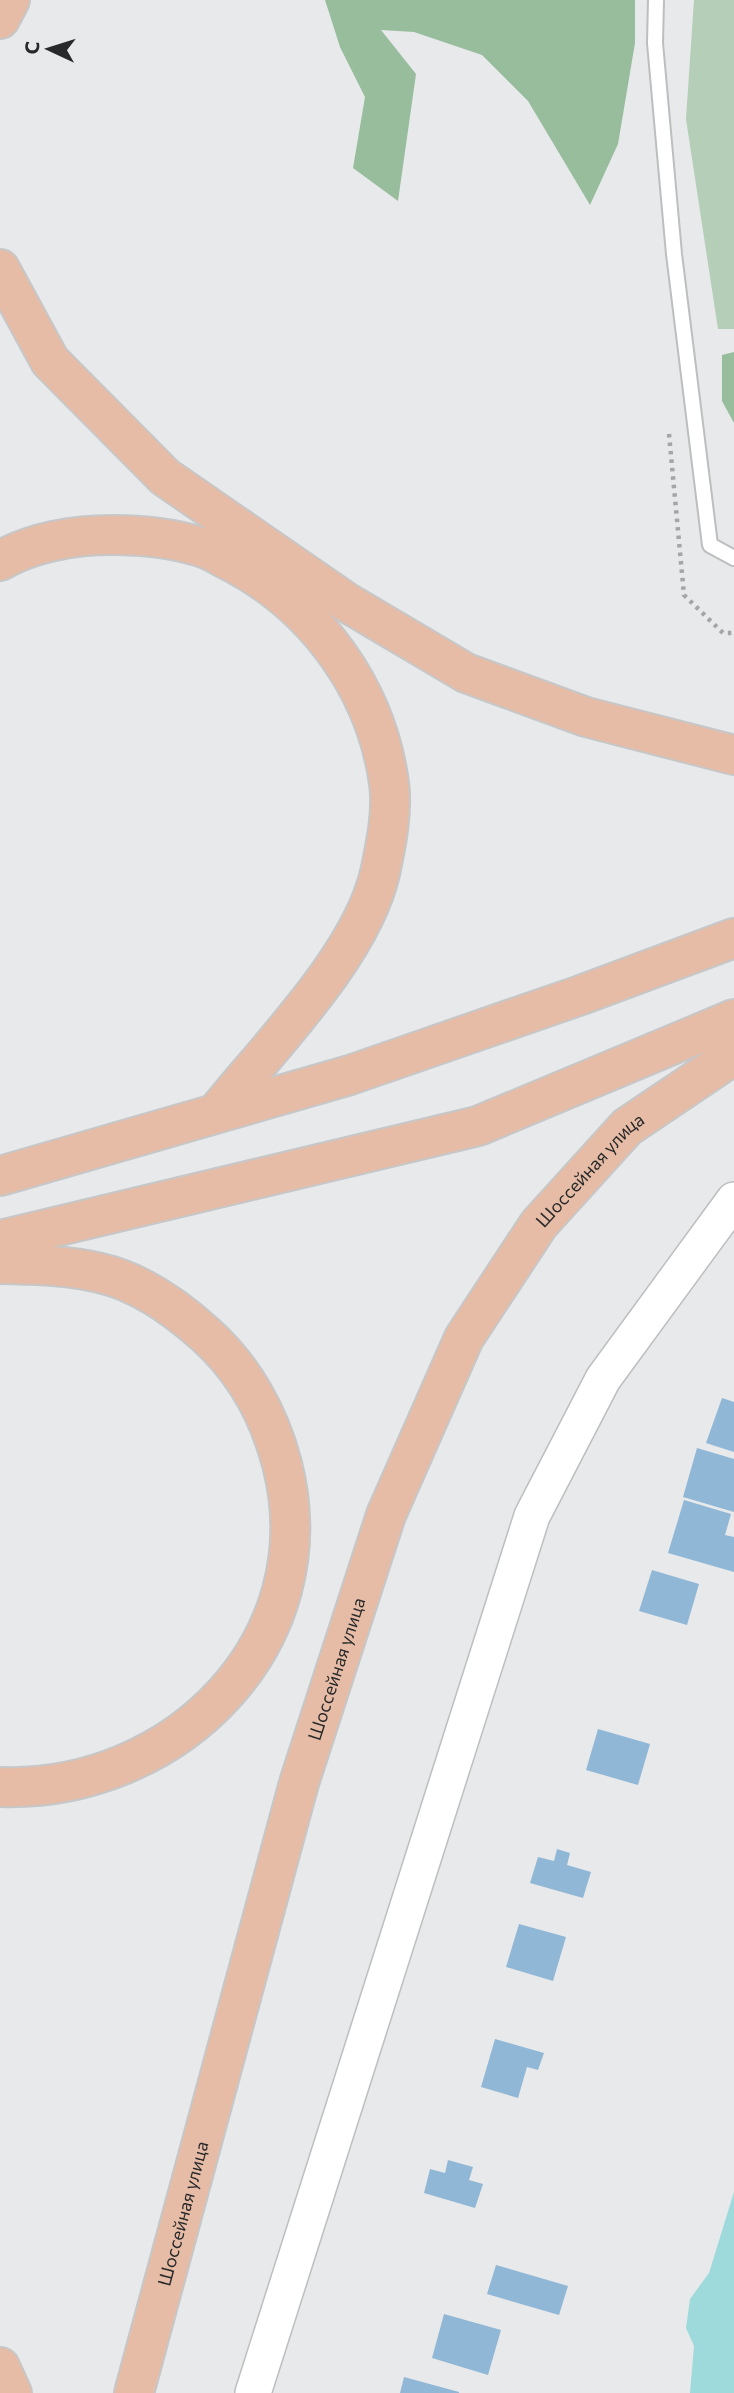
<svg xmlns="http://www.w3.org/2000/svg" width="734" height="2393" font-family="Commissioner,sans-serif">
<style>
.green{fill:#b4ceb8}
.forest{fill:#97bd9d}
.water{fill:#9ed9db}
.building{fill:#91b7d6}
.lines{fill:none;stroke-linecap:round;stroke-linejoin:round}
.service-casing{stroke:#bcbebf;stroke-width:18}
.tertiary-casing{stroke:#bcbebf;stroke-width:38}
.primary-casing{stroke:#c7c7c8;stroke-width:42}
.path{stroke:#a4a5a7;stroke-width:4.5;stroke-dasharray:3.5 5;stroke-linecap:butt}
.service{stroke:#fff;stroke-width:14}
.tertiary{stroke:#fff;stroke-width:35}
.primary{stroke:#e6bca6;stroke-width:38}
.labels{text-anchor:middle;dominant-baseline:central;stroke-width:5;stroke-linejoin:round;paint-order:stroke}
.street-label{font-size:18px;fill:#28292a;stroke:#e7e9eb}
</style>
<rect width="100%" height="100%" fill="#e7e9eb"/>
<path class="green" d="M694 0H734V329H718L686 119Z"/>
<path class="forest" d="M325 0H635V43L618 144 590 205 528 101 482 55 414 32 381 30 416 74 398 201 353 168 365 97 340 47Z
M734 352V423L722 401V355Z"/>
<path class="water" d="M734 2192V2393H690L694 2346 686 2328 690 2299 709 2273Z"/>
<path class="building" d="M722 1398 734 1402V1452L706 1443Z
M697 1448 734 1459V1512L683 1497Z
M684 1500 731 1514 725 1535 734 1537V1572L668 1553Z
M652 1570 699 1584 687 1625 639 1611Z
M598 1729 650 1744 638 1785 586 1770Z
M557 1849 570 1853 567 1865 591 1872 583 1898 530 1883 538 1857 554 1861Z
M519 1924 566 1937 553 1981 506 1967Z
M495 2039 544 2053 538 2070 527 2067 518 2098 481 2087Z
M448 2160 473 2167 469 2180 483 2184 475 2208 424 2193 430 2169 445 2173Z
M496 2265 568 2286 559 2315 487 2294Z
M444 2314 501 2330 488 2375 432 2358Z
M404 2377 459 2392V2393H400Z"/>
<g class="lines">
<defs>
<path id="service" d="M656 0 655 43 674 254 710 545 734 558"/>
<path id="tertiary" d="M253 2393 532 1516 603 1379 734 1200"/>
<g id="primary">
<path d="M0 19 10 0"/>
<path d="M0 269 50 361 165 477 346 602 466 673 586 717 734 755"/>
<path d="M0 561C32 542 75 535 112 535 142 535 172 538 201 547 212 550 223 558 234 563 317 608 376 689 389 783 393 811 386 845 380 873 361 955 271 1045 218 1111"/>
<path d="M0 1176 350 1075 581 995 734 938"/>
<path d="M0 1240 478 1126 734 1019"/>
<path d="M0 1264C34 1265 67 1265 100 1273 140 1282 175 1307 205 1334 243 1368 269 1414 282 1464 328 1642 175 1793 0 1787"/>
<path d="M0 2367 12 2393"/>
<path id="s1" d="M134 2393 299 1783 386 1515 464 1338 539 1224 627 1127 734 1055"/>
</g>
</defs>
<use href="#service" class="service-casing"/>
<use href="#tertiary" class="tertiary-casing"/>
<use href="#primary" class="primary-casing"/>
<path class="path" d="M669 434 684 595 723 633H734"/>
<use href="#service" class="service"/>
<use href="#tertiary" class="tertiary"/>
<use href="#primary" class="primary"/>
</g>
<g class="labels">
<g class="street-label">
<text stroke="none"><textPath href="#s1" startOffset="1318">Шоссейная улица</textPath></text>
<text stroke="none"><textPath href="#s1" startOffset="752">Шоссейная улица</textPath></text>
<text stroke="none"><textPath href="#s1" startOffset="186">Шоссейная улица</textPath></text>
</g>
</g>
<g transform="translate(49 49) rotate(274)" stroke="#e7e9eb" stroke-width="5" paint-order="stroke">
<path d="M0-5L12 26L0 18L-12 26Z" fill="#28292a"/>
<text y="-10" font-size="19" font-weight="bold" text-anchor="middle" fill="#28292a">С</text>
</g>
</svg>
